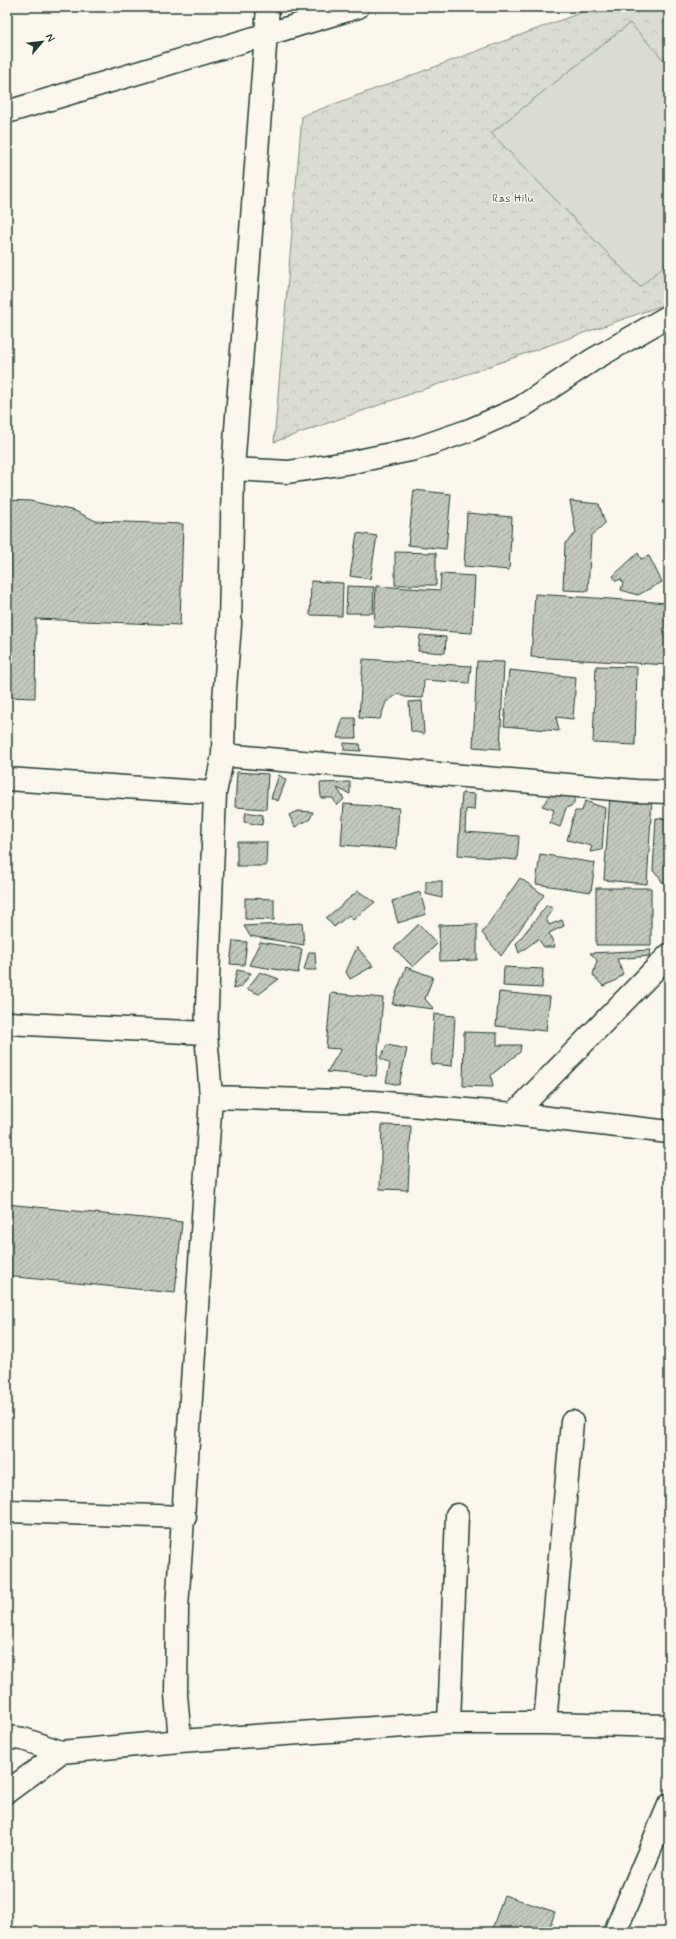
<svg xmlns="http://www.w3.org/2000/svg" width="676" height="1939" font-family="Mynerve,sans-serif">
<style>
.forest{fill:url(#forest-crowns);stroke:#7d8c82}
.garden{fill:#dbdcd1;stroke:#7d8c82}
.building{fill:url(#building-hatch);stroke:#1f3d34}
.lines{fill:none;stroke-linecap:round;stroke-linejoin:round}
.street-casing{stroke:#1f3d34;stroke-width:25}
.secondary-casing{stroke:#1f3d34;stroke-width:25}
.street{stroke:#fbf7ec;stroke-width:22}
.secondary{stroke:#fbf7ec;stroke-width:22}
.labels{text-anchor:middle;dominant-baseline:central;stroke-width:3;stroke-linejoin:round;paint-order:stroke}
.park-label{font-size:12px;fill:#455d53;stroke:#fbf7ec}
</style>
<defs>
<pattern id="forest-crowns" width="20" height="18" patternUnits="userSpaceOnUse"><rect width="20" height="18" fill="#dbdcd1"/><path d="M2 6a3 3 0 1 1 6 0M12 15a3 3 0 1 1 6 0" fill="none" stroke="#bcbeb4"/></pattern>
<pattern id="building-hatch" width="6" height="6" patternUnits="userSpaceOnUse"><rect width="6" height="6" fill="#c4c9be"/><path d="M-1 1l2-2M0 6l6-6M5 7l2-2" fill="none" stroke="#9fa49b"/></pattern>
</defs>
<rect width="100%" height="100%" fill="#fbf7ec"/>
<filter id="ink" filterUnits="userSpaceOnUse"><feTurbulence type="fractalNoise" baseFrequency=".025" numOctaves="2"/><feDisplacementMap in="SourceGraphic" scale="8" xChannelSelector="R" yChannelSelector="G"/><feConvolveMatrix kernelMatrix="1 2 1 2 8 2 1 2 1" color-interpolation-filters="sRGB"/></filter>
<g filter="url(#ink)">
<path class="forest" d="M596 7H669V303L274 442 302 116Z"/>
<path class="garden" d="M630 23 669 66V261L640 287 491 133Z"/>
<path class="building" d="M414 490 451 494 446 549 408 545Z
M7 500 30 501 75 511 96 521 183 524 180 625 36 619 35 698 7 697Z
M570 501 599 504 605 523 591 536 588 591 563 590 565 543 576 533Z
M467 513 512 517 509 570 464 566Z
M357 533 377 536 370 579 350 576Z
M395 552 436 553V585H395Z
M638 553 641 559 649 556 662 582 638 595 621 590 623 583 621 579 616 581 613 576Z
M441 574 475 576 472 633 374 627 376 586 440 590Z
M311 581 343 583 342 616 310 615Z
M347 586 374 587 373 613H346Z
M535 594 669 603V665L531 657Z
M420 635 446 637 445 653 418 651Z
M363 659 471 666 469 683 424 680 423 698 405 697 398 694 386 702 380 719 359 718Z
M477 661 504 662 500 749 473 747Z
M596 666 637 667 635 745 593 743Z
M509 670 576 677 573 719 556 717 559 731 504 726Z
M422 701 424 734 411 731 409 702Z
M343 718H355L356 738H337Z
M344 743 360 744 361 751 344 750Z
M237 772 268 774 266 809 235 807Z
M279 775 286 780 278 801 271 798Z
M350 782V794L337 788 344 799 337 806 333 798H321L320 783Z
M462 793 475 794 474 810 466 809 465 832 519 836 517 860 458 855Z
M552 793 576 796 573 805 566 808 560 827 550 823 554 810 542 806Z
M610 796 652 799 647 884 604 880Z
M585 801 605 808 602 850 590 852 592 846 567 840 575 811H582Z
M344 804 399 808 396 849 341 845Z
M297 811 313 812 310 819 295 827 289 815Z
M246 812 263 815 262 825 244 822Z
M656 818 669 819V883L662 882 659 876 653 871Z
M237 842H267L266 866H237Z
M540 854 595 863 591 892 536 884Z
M520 878 544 895 501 956 482 933Z
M426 881H442V898L426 894Z
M596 888H651V945H596Z
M358 891 375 902 353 920 349 915 334 927 326 918Z
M420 892 426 914 398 923 392 901Z
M245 898 274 899V920L245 919Z
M547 905 553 909 546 918 549 925 562 920 564 926 549 933 555 947H544L538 939 519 953 516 944Z
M302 923 304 945 250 936 244 926Z
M419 924 437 944 413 967 394 948Z
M477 924V960L440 961 439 925Z
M233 941 247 942 244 965 230 964Z
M260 942 302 949 298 973 249 965Z
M357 947 373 966 350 979 346 972Z
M651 950 649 956 617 959 623 974 615 981 603 986 593 975 597 960 590 953Z
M309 952H315L316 970H304Z
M406 967 433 977 425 999 434 1009 392 1004Z
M504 967 543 969 542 988 503 986Z
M237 970 251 973 241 987 233 989Z
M260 972 279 979 259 994 247 989Z
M499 992 550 997 546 1031 496 1026Z
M331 993 383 998 376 1076 327 1072 341 1049 326 1048Z
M434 1014 455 1016 452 1066 431 1064Z
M464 1032 497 1033V1045H521L520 1052 491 1075 493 1087 463 1086Z
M387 1045 407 1049 399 1085 386 1082 390 1064 380 1058Z
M382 1125 411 1126 408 1190 380 1189Z
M7 1204 182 1222 175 1293 7 1276Z
M504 1895 555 1912 548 1932H491Z"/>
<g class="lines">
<defs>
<path id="street" d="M233 469 288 472 353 462 415 449 470 430 520 408 594 359 669 316
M223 755 636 791 669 792
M7 779 215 793
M7 1023 206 1033
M211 1097 374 1102 514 1114 669 1132
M514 1114 669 955
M7 1511 185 1517
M449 1723 457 1515
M545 1723 572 1422
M7 1737 23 1739 61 1752 180 1741 449 1723H545L669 1726
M180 1741 176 1694 177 1608 211 1097 206 1033 215 793 223 755 224 700 230 625 233 469 268 7
M7 1792 61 1752"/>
<path id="secondary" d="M7 112 358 7
M615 1932 669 1805"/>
</defs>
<use href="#street" class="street-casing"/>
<use href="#secondary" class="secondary-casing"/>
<use href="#street" class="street"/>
<use href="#secondary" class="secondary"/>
</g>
</g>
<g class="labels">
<g class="park-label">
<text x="513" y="199">Ras Hilu</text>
</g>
</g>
<rect width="676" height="1939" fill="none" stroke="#fbf7ec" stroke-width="24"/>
<rect x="12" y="12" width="652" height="1915" fill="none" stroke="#1f3d34" stroke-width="1.5" filter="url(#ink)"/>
<g transform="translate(42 42) rotate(62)" stroke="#fbf7ec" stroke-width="3" paint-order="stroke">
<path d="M0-3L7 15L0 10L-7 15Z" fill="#1f3d34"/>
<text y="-6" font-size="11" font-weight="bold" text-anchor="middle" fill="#1f3d34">N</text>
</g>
</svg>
